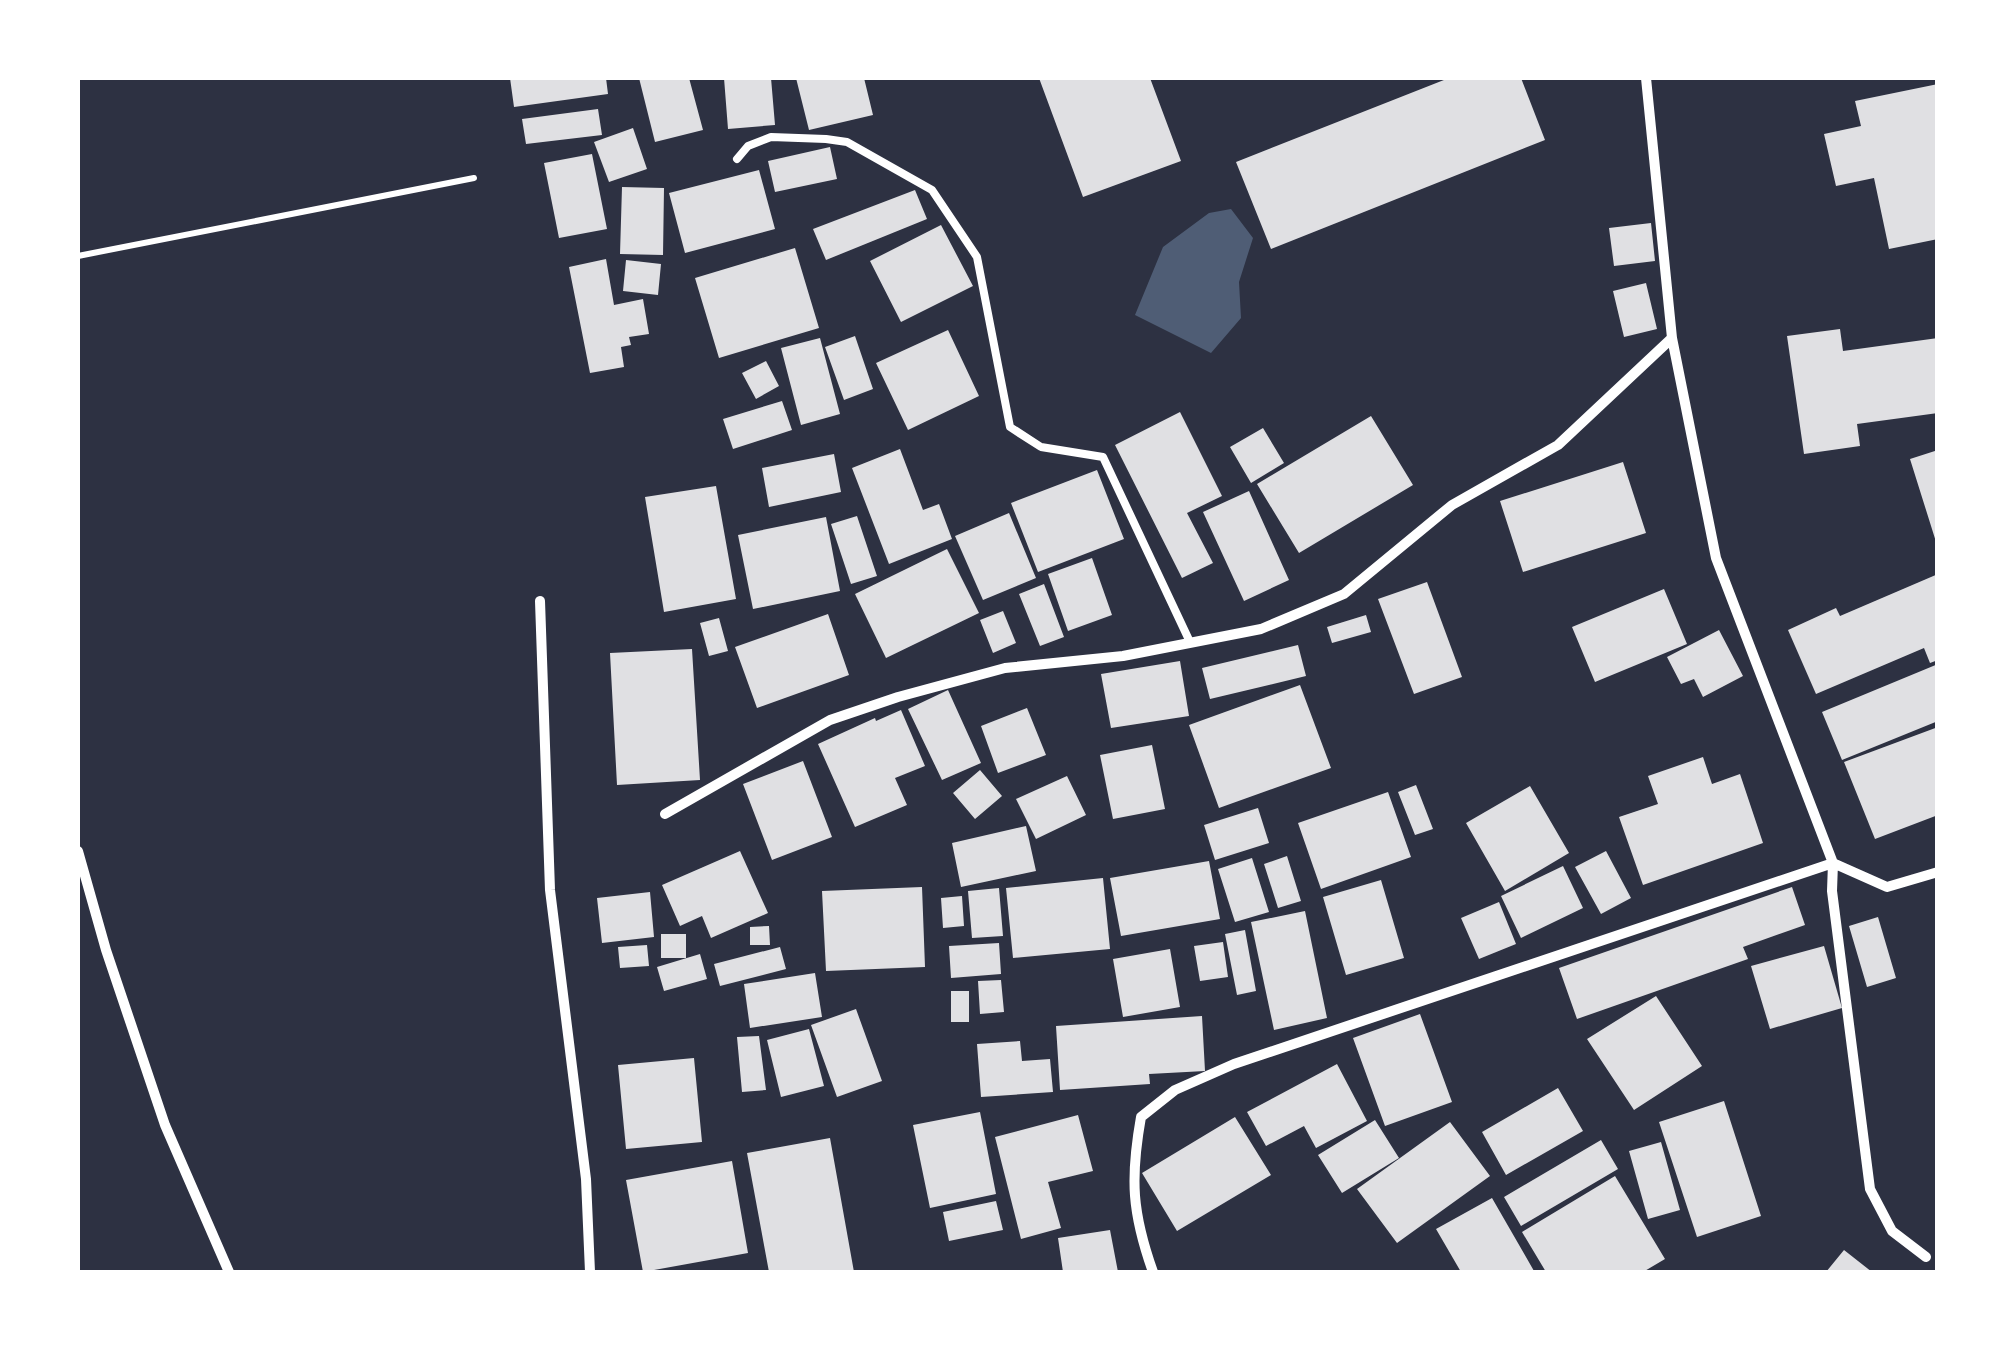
<svg xmlns="http://www.w3.org/2000/svg" width="2015" height="1350" font-family="'Open Sans',sans-serif">
<style>
.water{fill:#4f5d75}
.building{fill:#e0e0e3}
.lines{fill:none;stroke-linecap:round;stroke-linejoin:round}
.path{stroke:#fff;stroke-width:6}
.service{stroke:#fff;stroke-width:8}
.minor{stroke:#fff;stroke-width:10}
</style>
<rect width="100%" height="100%" fill="#2d3142"/>
<path class="water" d="M1231 209 1253 238 1239 282 1241 318 1211 353 1135 315 1163 247 1209 213Z"/>
<path class="building" d="M510 78H606L608 94 514 107Z
M639 78H689L703 130 655 142Z
M724 78H771L775 125 728 129Z
M796 78H864L873 115 809 130Z
M1039 78H1150L1181 161 1083 197Z
M1449 78H1521L1545 140 1271 249 1236 162Z
M1938 84V239L1889 249 1874 178 1836 186 1824 134 1861 126 1855 101Z
M598 109 602 135 526 144 522 119Z
M633 128 647 169 609 182 594 142Z
M830 147 837 179 775 192 768 161Z
M592 154 607 229 559 238 544 163Z
M759 170 775 229 685 253 669 193Z
M622 187 664 188 663 255 620 254Z
M915 190 927 219 826 260 813 229Z
M1651 223 1655 261 1614 266 1609 228Z
M941 225 973 286 901 322 870 261Z
M795 248 819 328 719 358 695 278Z
M606 259 614 305 643 299 649 334 629 337 631 345 621 347 624 367 590 373 569 267Z
M626 260 661 264 658 295 623 291Z
M1646 283 1657 329 1624 337 1613 291Z
M1840 329 1843 351 1938 338V413L1857 424 1860 446 1804 454 1787 336Z
M948 330 979 396 908 430 876 363Z
M855 336 873 389 844 400 825 347Z
M820 338 840 414 801 425 781 348Z
M766 361 779 386 756 399 742 373Z
M782 401 792 430 733 449 723 419Z
M1180 412 1222 496 1187 513 1213 563 1182 578 1115 445Z
M1371 416 1413 485 1299 553 1257 484Z
M1263 428 1284 463 1251 483 1230 447Z
M900 449 923 510 939 504 952 539 889 564 852 468Z
M1938 450V545H1937L1910 459Z
M834 454 841 492 769 507 762 468Z
M1623 462 1646 533 1523 572 1500 501Z
M1097 470 1124 539 1038 572 1011 503Z
M716 486 736 599 664 612 645 497Z
M1249 491 1289 580 1244 601 1203 512Z
M1009 513 1036 578 983 600 955 536Z
M857 516 877 576 851 584 831 524Z
M826 517 840 591 753 609 738 535Z
M947 549 979 613 886 658 855 594Z
M1092 558 1112 615 1068 631 1048 574Z
M1938 574V660L1930 663 1924 648 1816 694 1788 630 1836 608 1840 616Z
M1427 582 1462 677 1414 694 1378 599Z
M1044 584 1064 637 1040 646 1019 594Z
M1664 589 1687 644 1595 682 1572 627Z
M1003 611 1016 643 993 653 980 620Z
M828 614 849 675 757 708 735 647Z
M1366 615 1371 632 1332 643 1327 627Z
M719 618 728 651 709 656 700 623Z
M1719 630 1743 676 1703 697 1694 679 1681 684 1667 657Z
M1298 645 1306 676 1210 699 1202 668Z
M692 649 700 780 617 785 610 653Z
M1180 661 1189 716 1111 728 1101 674Z
M1938 664V721L1842 760 1822 712Z
M1300 685 1331 768 1219 808 1189 725Z
M948 690 981 763 942 780 908 709Z
M1027 708 1046 755 998 773 981 726Z
M901 710 925 766 895 778 907 805 855 827 818 744 875 718 876 721Z
M1938 727V815L1875 839 1844 762Z
M1152 745 1165 809 1113 819 1100 755Z
M1703 757 1712 784 1740 774 1763 843 1643 885 1619 817 1658 804 1648 776Z
M803 761 832 837 772 860 743 784Z
M980 770 1002 796 975 819 953 793Z
M1067 776 1086 815 1036 839 1016 799Z
M1416 785 1433 829 1415 835 1398 792Z
M1530 786 1569 853 1505 891 1466 823Z
M1388 792 1411 857 1321 889 1298 823Z
M1258 808 1269 843 1215 860 1204 825Z
M1026 826 1036 871 961 887 952 843Z
M740 851 768 913 711 938 702 916 680 926 662 885Z
M1606 851 1631 898 1601 914 1575 867Z
M1287 856 1301 901 1278 908 1264 864Z
M1252 858 1269 912 1235 922 1218 869Z
M1209 861 1220 919 1121 936 1110 878Z
M1563 866 1583 908 1521 938 1501 896Z
M1103 878 1110 949 1013 958 1006 888Z
M1381 880 1404 958 1346 975 1323 897Z
M922 887 925 967 826 971 822 891Z
M1792 887 1805 925 1743 947 1748 959 1577 1019 1559 968Z
M999 888 1003 936 972 938 968 891Z
M650 892 654 937 602 943 597 898Z
M962 896 964 926 943 928 941 898Z
M1499 902 1516 944 1479 959 1461 918Z
M1305 911 1327 1018 1274 1030 1251 922Z
M1878 917 1896 978 1867 987 1849 926Z
M769 926 770 945H750V927Z
M1245 930 1256 991 1237 995 1225 934Z
M661 934H686V958H661Z
M1223 942 1228 977 1200 981 1194 946Z
M999 943 1001 974 951 978 949 946Z
M647 945 649 966 620 968 618 947Z
M1824 946 1842 1008 1770 1029 1751 966Z
M780 947 786 969 720 986 714 964Z
M1170 949 1180 1007 1123 1017 1113 959Z
M700 954 707 979 664 991 657 967Z
M815 973 822 1017 750 1028 744 984Z
M1001 980 1004 1012 980 1014 978 981Z
M951 991H969V1022H951Z
M1656 996 1702 1066 1634 1110 1587 1039Z
M856 1009 882 1081 837 1097 811 1025Z
M1420 1014 1452 1102 1385 1126 1353 1038Z
M1202 1016 1205 1071 1149 1074 1150 1084 1060 1090 1056 1026Z
M809 1029 824 1086 781 1097 767 1040Z
M759 1036 766 1090 742 1092 737 1037Z
M1020 1041 1022 1061 1050 1059 1053 1092 981 1097 977 1044Z
M694 1058 702 1142 626 1149 618 1065Z
M1337 1064 1367 1121 1316 1148 1304 1126 1266 1146 1247 1112Z
M1558 1088 1583 1131 1506 1175 1482 1132Z
M1724 1101 1761 1216 1697 1237 1659 1122Z
M980 1112 996 1194 930 1208 913 1125Z
M1078 1115 1093 1171 1048 1182 1061 1228 1021 1239 995 1137Z
M1235 1117 1271 1175 1177 1231 1142 1173Z
M1375 1120 1399 1158 1342 1193 1318 1155Z
M1450 1122 1490 1176 1397 1243 1357 1189Z
M830 1138 854 1272H769L747 1153Z
M1601 1140 1618 1169 1521 1226 1504 1197Z
M1661 1142 1680 1210 1648 1219 1629 1151Z
M732 1161 748 1253 643 1272 626 1180Z
M1615 1176 1665 1259 1643 1272H1546L1522 1232Z
M1492 1198 1534 1271 1532 1272H1461L1436 1229Z
M996 1201 1003 1230 949 1241 943 1212Z
M1110 1230 1118 1272H1063L1058 1238Z
M1844 1250 1872 1272H1826Z"/>
<g class="lines">
<path class="path" d="M78 256 474 178"/>
<path class="service" d="M737 159 748 146 771 137 826 139 847 142 932 190 977 257 1010 427 1041 447 1103 457 1190 642"/>
<path class="minor" d="M1646 78 1672 338 1716 558 1833 863 1832 891 1870 1189 1892 1231 1926 1257
M540 601 550 890 586 1179 590 1272
M665 814 830 720 898 697 1005 668 1123 656 1261 629 1344 594 1452 505 1558 445 1672 338
M78 851 106 950 165 1125 229 1272
M1153 1272C1132 1213 1130 1179 1141 1117L1175 1090 1234 1064 1833 863 1887 887 1938 872"/>
</g>
<rect width="2015" height="1350" fill="none" stroke="#ffffff" stroke-width="160"/>
</svg>
